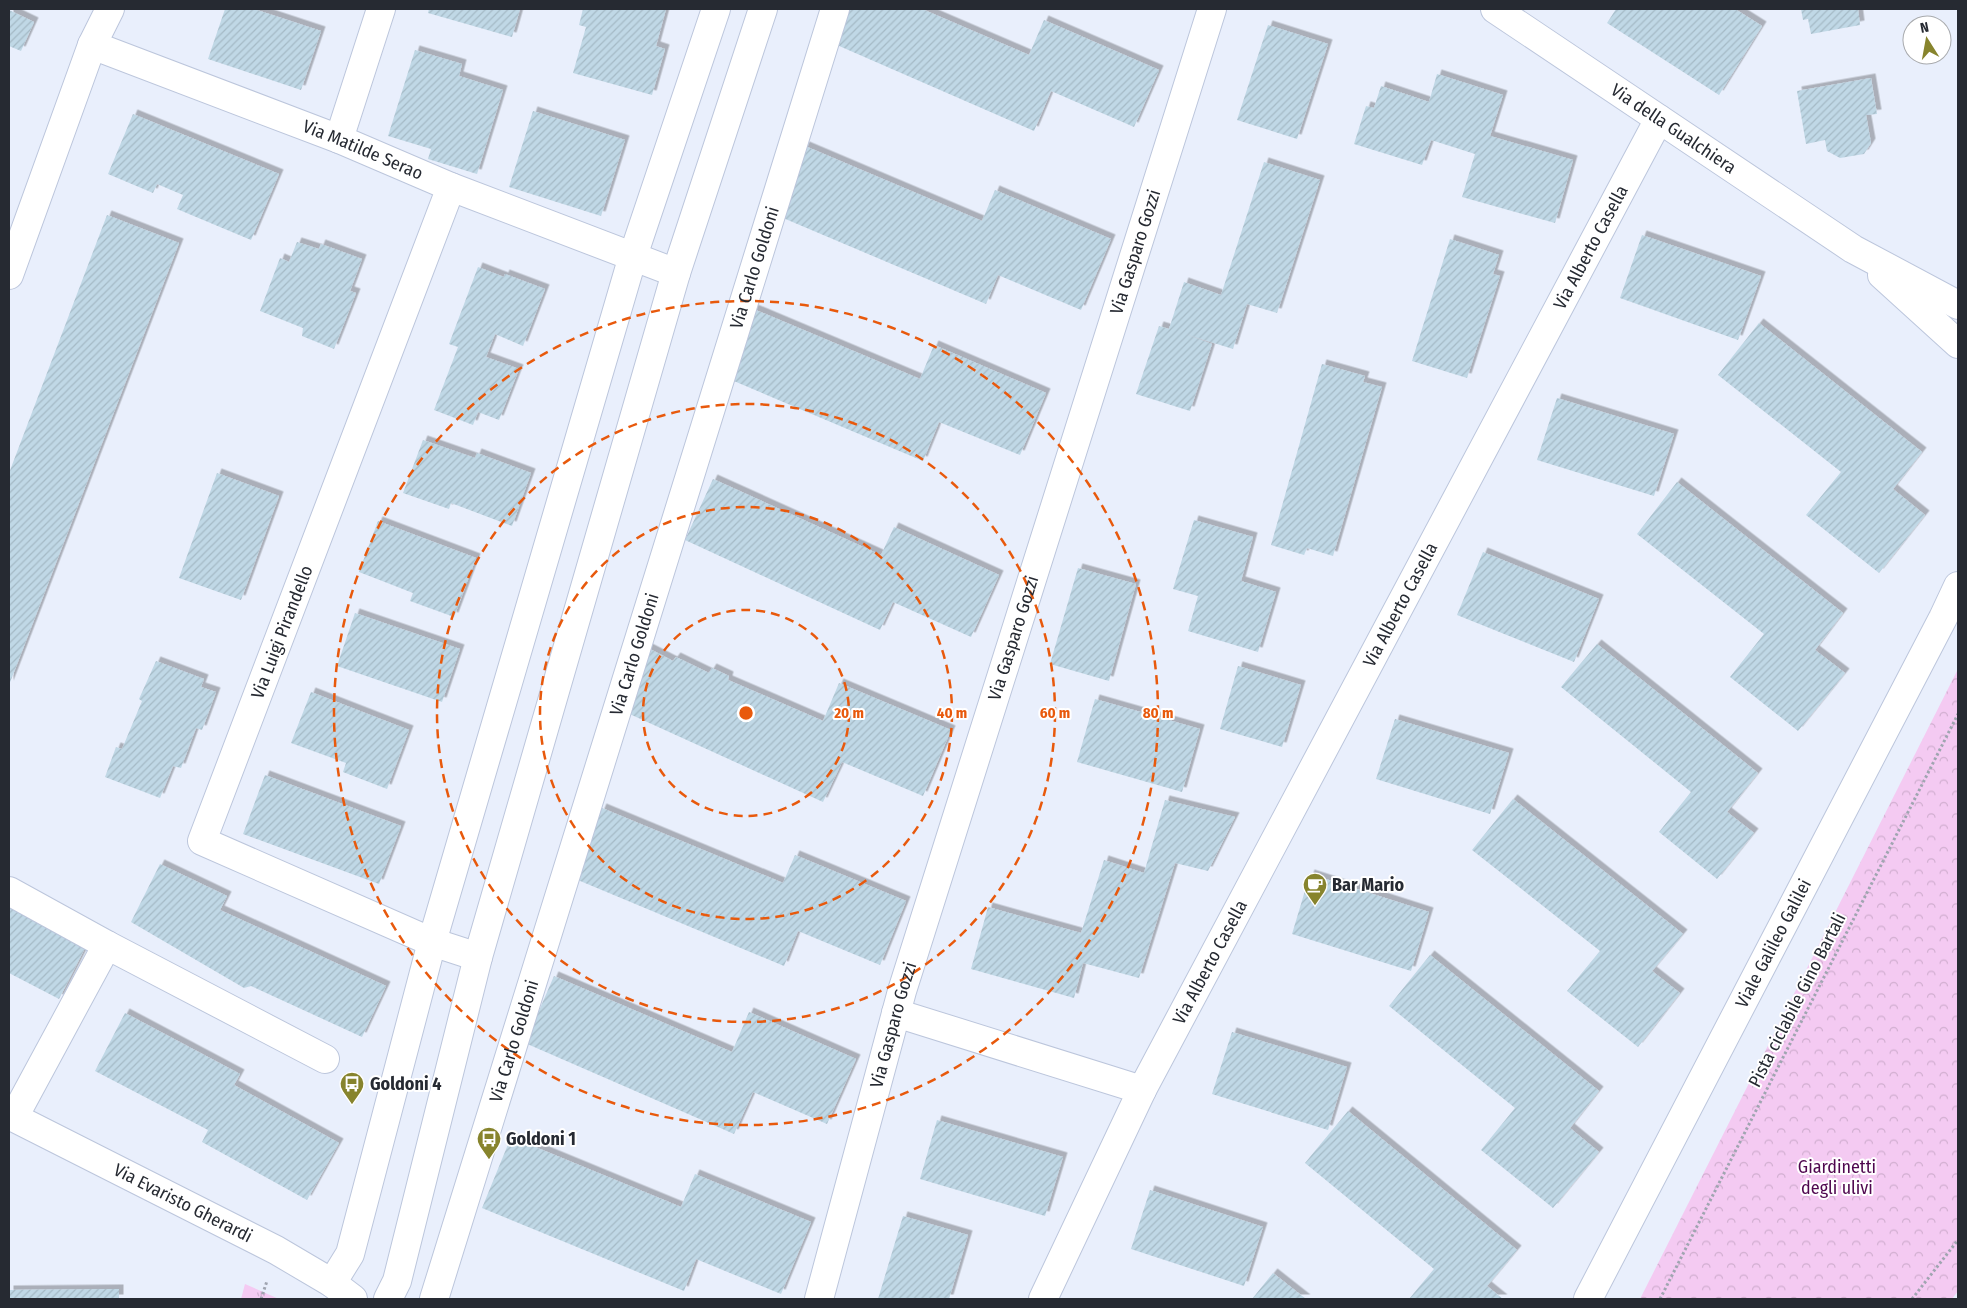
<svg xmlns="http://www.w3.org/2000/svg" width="1967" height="1308" font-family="'Fira Sans Condensed',sans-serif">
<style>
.grass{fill:url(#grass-tufts)}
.park{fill:url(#park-crowns)}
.building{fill:url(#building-hatch);filter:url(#shadow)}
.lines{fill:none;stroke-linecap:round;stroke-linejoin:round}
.minor-casing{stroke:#bcc6dc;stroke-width:30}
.major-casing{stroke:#bcc6dc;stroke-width:30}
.path{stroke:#a0a5b1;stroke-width:3;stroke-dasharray:2.5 2.5;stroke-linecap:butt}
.minor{stroke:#fff;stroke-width:28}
.major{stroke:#fff;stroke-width:28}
.ring{fill:none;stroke:#e8590c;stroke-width:2.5;stroke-dasharray:9 6}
.labels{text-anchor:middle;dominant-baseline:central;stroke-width:4;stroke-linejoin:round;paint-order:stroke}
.street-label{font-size:18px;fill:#262a32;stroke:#fff}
.poi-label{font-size:18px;font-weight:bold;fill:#262a32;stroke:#fff;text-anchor:start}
.park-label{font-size:18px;fill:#4f074f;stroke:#fff}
.centre{fill:#e8590c;stroke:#fff;stroke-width:2.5}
.ring-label{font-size:15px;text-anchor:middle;font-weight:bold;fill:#e8590c;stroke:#fff;stroke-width:4;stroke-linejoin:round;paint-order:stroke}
</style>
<defs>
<pattern id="grass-tufts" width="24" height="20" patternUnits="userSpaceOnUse" patternTransform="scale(1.25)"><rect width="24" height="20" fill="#f4caf2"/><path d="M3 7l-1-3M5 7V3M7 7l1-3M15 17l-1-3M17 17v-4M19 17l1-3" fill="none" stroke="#d1aed0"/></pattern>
<pattern id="park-crowns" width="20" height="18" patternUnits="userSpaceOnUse" patternTransform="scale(1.25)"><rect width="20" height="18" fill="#f4caf2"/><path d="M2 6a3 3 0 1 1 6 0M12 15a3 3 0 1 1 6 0" fill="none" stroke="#d1aed0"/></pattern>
<pattern id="building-hatch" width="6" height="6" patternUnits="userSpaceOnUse" patternTransform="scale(1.25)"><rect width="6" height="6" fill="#c0d8e6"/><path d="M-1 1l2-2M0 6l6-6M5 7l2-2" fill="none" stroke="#a5bac6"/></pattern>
<filter id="shadow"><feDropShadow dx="4.5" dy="-4.5" stdDeviation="0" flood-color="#0004"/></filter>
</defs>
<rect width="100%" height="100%" fill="#e9effc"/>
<path class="grass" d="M245 1284 279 1299H241Z"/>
<path class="park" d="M1958 669V1291L1952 1299H1640Z"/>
<path class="building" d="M225 9H254L321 31 301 90 208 59Z
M429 9H520L512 37 428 13Z
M583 9H666L656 46 665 49 652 95 573 73 586 27 579 25Z
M845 9H922L1029 55 1044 20 1159 70 1134 127 1051 91 1034 131 830 42Z
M1616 9H1735L1762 26 1719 95 1607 23Z
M1801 9H1858L1860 25 1811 34 1808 19 1803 20Z
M9 10 34 22 21 51 9 46Z
M1268 25 1328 44 1297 139 1237 120Z
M415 50 462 64 459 76 503 90 477 174 428 159 431 149 388 136Z
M1437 74 1503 95 1490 136 1573 160 1555 223 1462 197 1475 154 1431 140 1422 165 1354 144 1366 106 1374 108 1381 86 1429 102Z
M1871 78 1877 114 1866 115 1871 143 1864 154 1840 158 1827 151 1825 140 1806 144 1797 91Z
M533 111 625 140 601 216 509 187Z
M133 114 279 174 251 240 177 209 183 195 157 184 153 193 108 174Z
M805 146 982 221 995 190 1111 239 1081 310 998 275 986 304 776 215Z
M1264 162 1320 180 1277 313 1247 304 1233 349 1185 334 1212 344 1190 411 1136 394 1159 326 1169 329 1184 282 1221 295Z
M107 215 179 243 9 685V473Z
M1642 235 1761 276 1738 340 1620 298Z
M1450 239 1499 255 1493 274 1500 276 1467 378 1412 361Z
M297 242 319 249 321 244 362 259 350 291 356 293 334 349 302 336 303 328 260 311 280 258 289 262Z
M478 267 504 277 505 274 545 289 523 346 495 334 486 357 519 369 499 420 478 412 473 425 434 410 458 347 449 344Z
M751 308 920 379 934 345 1046 393 1020 455 939 422 923 461 722 376Z
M1759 323 1922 452 1893 489 1925 515 1879 573 1806 515 1841 472 1718 375Z
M1322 364 1365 376 1363 382 1382 387 1333 556 1307 548 1304 555 1271 545Z
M1557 398 1674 434 1654 496 1537 460Z
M423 440 475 458 477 453 531 473 512 526 451 503 449 509 403 493Z
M217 473 279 496 241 600 179 578Z
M713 479 881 555 894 527 999 575 971 637 893 602 880 630 685 540Z
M1677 482 1843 613 1815 650 1845 673 1798 731 1730 677 1764 634 1637 534Z
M1194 520 1253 537 1241 581 1276 592 1258 652 1188 631 1198 596 1173 589Z
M378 521 476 558 454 617 410 601 413 593 359 572Z
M1483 552 1599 599 1574 662 1457 615Z
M1078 568 1136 584 1109 681 1050 664Z
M355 613 460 649 442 702 337 666Z
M1597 644 1758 773 1727 812 1754 833 1717 879 1659 832 1691 792 1561 687Z
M646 647 673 661 676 657 709 673 712 668 729 676 728 680 823 721 839 683 951 730 923 796 842 762 823 802 623 711Z
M156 661 204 679 201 687 216 692 202 730 196 728 181 768 173 766 160 798 105 777 116 747 122 749 142 701 139 699Z
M1238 666 1301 685 1282 747 1220 729Z
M311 692 409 730 387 789 343 772 346 763 291 743Z
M1095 699 1200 729 1182 792 1077 762Z
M1395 719 1509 753 1490 814 1376 779Z
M265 775 401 826 379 884 243 834Z
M1513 799 1683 934 1652 971 1680 993 1638 1047 1567 991 1600 951 1472 850Z
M1165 800 1235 817 1208 871 1175 863 1139 978 1083 963 1074 998 971 969 988 907 1081 933 1104 860 1144 873Z
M602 808 783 883 795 855 906 901 880 965 798 931 784 966 573 878Z
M160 864 227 896 220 910 386 986 362 1037 251 986 244 988 131 922Z
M1310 874 1429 912 1411 971 1292 934Z
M9 905 87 944 59 999 9 973Z
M1430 955 1599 1091 1570 1128 1599 1152 1553 1208 1481 1150 1515 1108 1389 1006Z
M554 976 732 1052 749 1012 856 1059 827 1124 753 1092 734 1134 525 1043Z
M125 1013 240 1074 234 1085 339 1143 307 1200 202 1142 208 1130 95 1071Z
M1232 1032 1347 1067 1328 1130 1212 1094Z
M1348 1111 1517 1250 1487 1286 1503 1299H1409L1434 1269 1305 1163Z
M937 1120 1063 1157 1045 1216 920 1179Z
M511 1137 681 1207 695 1174 811 1222 781 1294 696 1259 684 1291 482 1208Z
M1150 1190 1263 1227 1244 1286 1131 1249Z
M903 1216 968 1235 949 1299H878Z
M1273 1273 1306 1299H1252Z
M119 1289V1299H9V1290Z"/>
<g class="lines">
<defs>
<g id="minor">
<path id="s1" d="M1495 9 1853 249 1958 305"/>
<path d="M92 45 110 9"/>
<path d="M339 139 381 9"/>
<path d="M451 187 202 841 432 942 478 957"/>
<path id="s2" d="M9 275 92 45 339 139 451 187 676 273"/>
<path d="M1882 275 1958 344"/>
<path d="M9 891 107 945"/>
<path d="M896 1013 1142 1090"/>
<path id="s3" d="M9 1115 276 1250 332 1283 353 1299"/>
<path d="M14 1117 107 945 325 1059"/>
<path d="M332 1283 350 1254 432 942 633 256 716 9"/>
<path d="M388 1299 397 1281 478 957 676 273 763 9"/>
<path id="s4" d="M434 1299 835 9"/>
<path id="s5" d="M819 1299 902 991 1212 9"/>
<path id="s6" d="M1043 1299 1142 1090 1659 119"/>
</g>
<g id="major">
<path id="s7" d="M1588 1299 1943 618 1958 586"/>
</g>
</defs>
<use href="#minor" class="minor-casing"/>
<use href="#major" class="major-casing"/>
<path class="path" d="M261 1299 267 1281
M1660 1299 1958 714
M1912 1299 1958 1240"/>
<use href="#minor" class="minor"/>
<use href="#major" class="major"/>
</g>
<g class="ring">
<circle cx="746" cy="713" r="103"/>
<circle cx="746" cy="713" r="206"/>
<circle cx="746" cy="713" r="309"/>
<circle cx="746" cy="713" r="412"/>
</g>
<defs>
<symbol id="cafe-pin" viewBox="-11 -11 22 30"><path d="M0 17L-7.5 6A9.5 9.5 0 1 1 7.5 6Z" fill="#87842d" stroke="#fff"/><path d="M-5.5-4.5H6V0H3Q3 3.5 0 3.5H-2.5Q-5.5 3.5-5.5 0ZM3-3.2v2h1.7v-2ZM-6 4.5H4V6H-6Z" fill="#fff"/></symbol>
<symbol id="bus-pin" viewBox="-11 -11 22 30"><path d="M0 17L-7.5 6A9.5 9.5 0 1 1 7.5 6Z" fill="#87842d" stroke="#fff"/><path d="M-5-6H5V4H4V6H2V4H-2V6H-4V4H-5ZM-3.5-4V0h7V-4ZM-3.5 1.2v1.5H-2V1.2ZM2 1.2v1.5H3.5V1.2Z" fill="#fff"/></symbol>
</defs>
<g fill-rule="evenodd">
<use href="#cafe-pin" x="1301" y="871" width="28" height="38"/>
<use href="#bus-pin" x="338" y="1070" width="28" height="38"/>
<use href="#bus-pin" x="475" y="1125" width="28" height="38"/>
</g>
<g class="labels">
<g class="street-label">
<text stroke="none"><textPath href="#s1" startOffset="215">Via della Gualchiera</textPath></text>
<text stroke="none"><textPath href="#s2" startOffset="535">Via Matilde Serao</textPath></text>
<text stroke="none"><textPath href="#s6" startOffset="1186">Via Alberto Casella</textPath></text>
<text stroke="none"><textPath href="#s5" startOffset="1094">Via Gasparo Gozzi</textPath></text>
<text stroke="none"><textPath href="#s4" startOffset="1080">Via Carlo Goldoni</textPath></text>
<text stroke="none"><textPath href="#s6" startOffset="781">Via Alberto Casella</textPath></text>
<text transform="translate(282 632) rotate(-69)">Via Luigi Pirandello</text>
<text stroke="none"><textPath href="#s5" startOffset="689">Via Gasparo Gozzi</textPath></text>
<text stroke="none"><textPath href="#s4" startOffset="675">Via Carlo Goldoni</textPath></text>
<text stroke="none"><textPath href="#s7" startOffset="401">Viale Galileo Galilei</textPath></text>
<text stroke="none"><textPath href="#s6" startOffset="376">Via Alberto Casella</textPath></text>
<text transform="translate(1797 1000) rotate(-63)">Pista ciclabile Gino Bartali</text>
<text stroke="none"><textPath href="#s5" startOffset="284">Via Gasparo Gozzi</textPath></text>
<text stroke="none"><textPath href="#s4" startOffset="270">Via Carlo Goldoni</textPath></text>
<text stroke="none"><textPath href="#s3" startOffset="195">Via Evaristo Gherardi</textPath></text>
</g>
<g class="poi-label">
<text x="1332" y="885">Bar Mario</text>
<text x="370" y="1084">Goldoni 4</text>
<text x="506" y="1139">Goldoni 1</text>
</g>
<g class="park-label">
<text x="1837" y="1167">Giardinetti<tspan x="1837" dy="21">degli ulivi</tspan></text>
</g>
</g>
<circle cx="746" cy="713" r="8" class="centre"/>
<g class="ring-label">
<text x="849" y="718">20 m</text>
<text x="952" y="718">40 m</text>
<text x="1055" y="718">60 m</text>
<text x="1158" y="718">80 m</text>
</g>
<rect width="1967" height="1308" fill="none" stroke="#262a32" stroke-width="20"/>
<g transform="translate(1927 40) rotate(349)"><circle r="24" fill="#ffffff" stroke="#a8aaad"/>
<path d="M0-4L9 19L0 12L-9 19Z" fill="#87842d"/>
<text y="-8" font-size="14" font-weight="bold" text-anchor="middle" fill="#262a32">N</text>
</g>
</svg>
